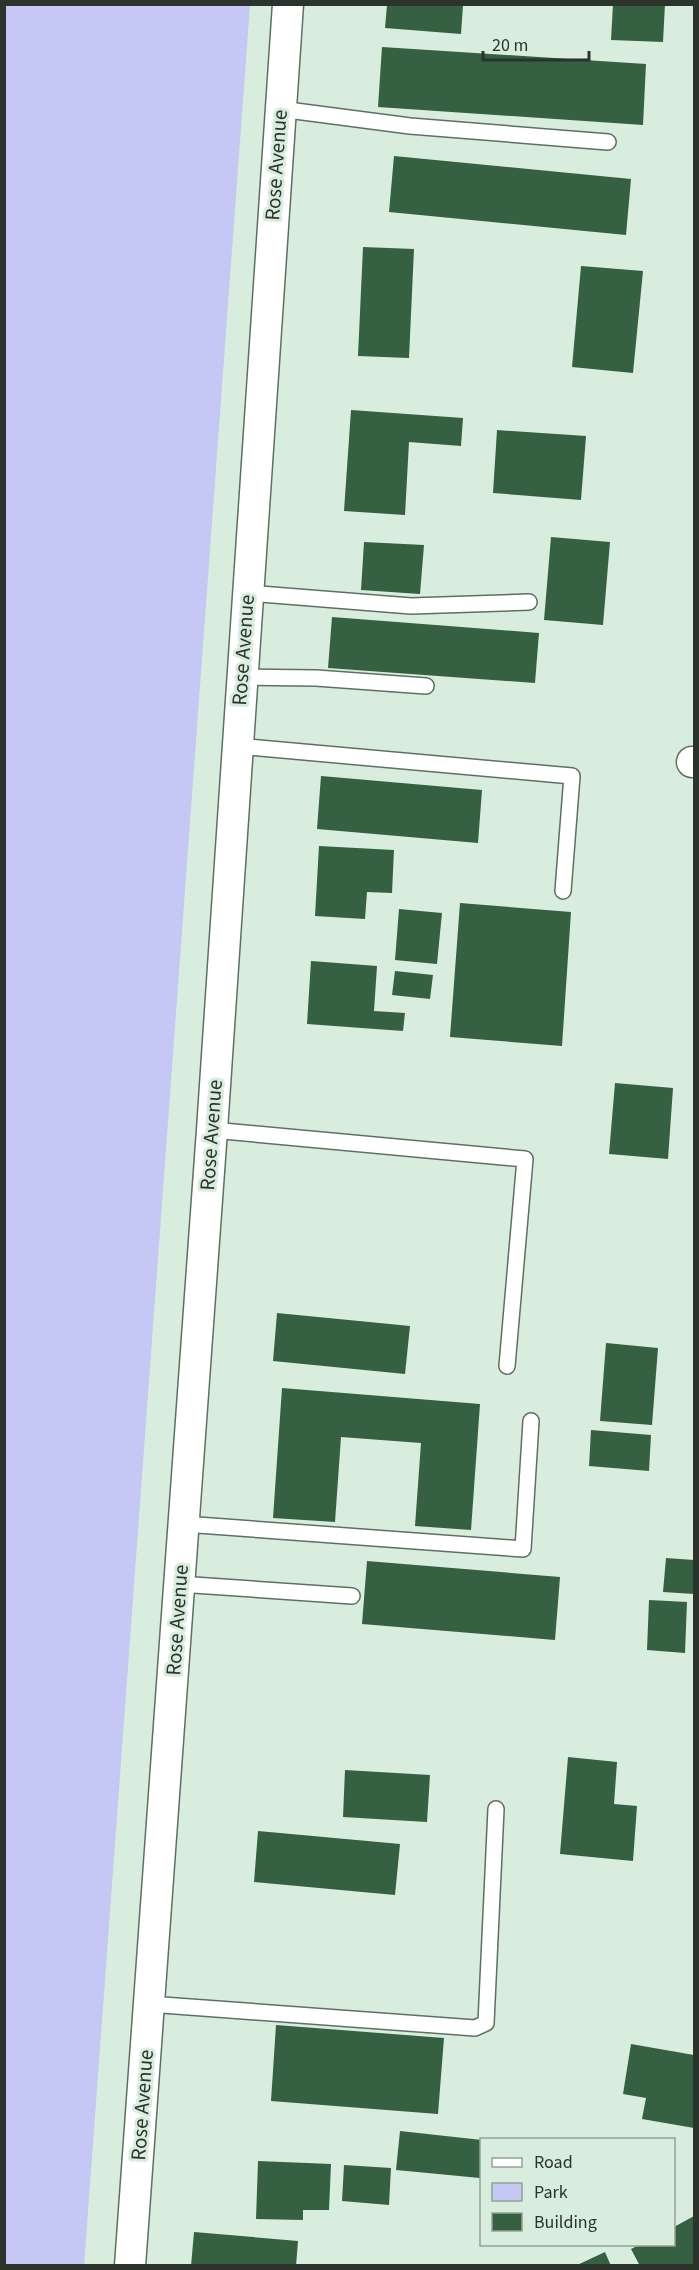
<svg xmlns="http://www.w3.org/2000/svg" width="699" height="2270" font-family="'Source Sans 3',sans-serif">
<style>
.green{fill:#c5c7f5}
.building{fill:#356042}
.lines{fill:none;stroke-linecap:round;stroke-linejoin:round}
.lane-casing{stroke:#5e7062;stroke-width:18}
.street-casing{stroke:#5e7062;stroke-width:33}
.lane{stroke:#fff;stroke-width:15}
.street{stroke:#fff;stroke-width:30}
.labels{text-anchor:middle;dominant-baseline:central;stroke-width:6;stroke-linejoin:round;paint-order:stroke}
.street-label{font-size:21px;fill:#2c332d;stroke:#d8eddd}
</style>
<rect width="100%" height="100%" fill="#d8eddd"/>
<path class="green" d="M5 4 250 5 84 2266 4 2265Z"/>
<path class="building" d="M613 4H665L663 42 611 40Z
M387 5H463L461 34 385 28Z
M382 47 646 64 643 125 378 107Z
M394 156 631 179 626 235 389 212Z
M363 247 414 249 409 358 358 356Z
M581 266 643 271 633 373 572 367Z
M351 410 463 418 461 446 409 442 405 515 344 511Z
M497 430 586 436 581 500 493 493Z
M551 537 610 542 603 625 544 620Z
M364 542 424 545 420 594 361 590Z
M332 617 539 633 535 683 328 668Z
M321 776 482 790 478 843 317 829Z
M319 846 394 850 392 893 367 892 365 919 315 916Z
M460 903 571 912 562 1046 450 1037Z
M399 909 442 913 437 964 395 960Z
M311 961 377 966 374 1011 405 1013 403 1031 307 1024Z
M395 971 433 975 430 999 392 995Z
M615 1083 673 1088 668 1159 609 1154Z
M277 1313 410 1326 405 1374 273 1361Z
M606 1343 658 1348 652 1425 600 1421Z
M282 1388 480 1404 471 1530 415 1526 421 1443 341 1437 335 1522 273 1518Z
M591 1430 651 1435 649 1471 589 1466Z
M666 1558 694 1560V1594L663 1592Z
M367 1561 560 1577 555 1640 362 1624Z
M649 1600 687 1602 685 1653 647 1650Z
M568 1757 617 1762 614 1804 637 1806 633 1861 560 1854Z
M345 1770 430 1775 427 1822 343 1817Z
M258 1831 400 1844 395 1895 254 1882Z
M276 2025 444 2038 438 2114 271 2101Z
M631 2044 694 2055V2128L642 2119 646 2098 623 2094Z
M400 2131 482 2140 480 2178 396 2170Z
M258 2161 331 2164 329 2210H303V2220L256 2219Z
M344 2165 391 2168 389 2205 342 2201Z
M694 2216V2266H640L631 2249 641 2244H674V2227Z
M194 2232 298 2241 296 2266H191Z
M605 2252 611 2266H575Z"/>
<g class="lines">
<defs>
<path id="lane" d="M280 109 410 126 608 142
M247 593 411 606 529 602
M242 677 316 678 426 686
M237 746 572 776 563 891
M212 1130 525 1159 507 1366
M184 1524 523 1549 531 1421
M179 1584 352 1596
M149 2004 475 2028 486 2023 496 1809"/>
<path id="street" d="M692 762H694
M130 2266 212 1130 288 4"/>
</defs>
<use href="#lane" class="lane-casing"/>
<use href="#street" class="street-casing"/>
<use href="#lane" class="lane"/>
<use href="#street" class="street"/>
</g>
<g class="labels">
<g class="street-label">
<text transform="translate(276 165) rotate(-86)">Rose Avenue</text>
<text transform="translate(243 650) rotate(-86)">Rose Avenue</text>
<text transform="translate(211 1135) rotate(-86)">Rose Avenue</text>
<text transform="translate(177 1620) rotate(-86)">Rose Avenue</text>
<text transform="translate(142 2105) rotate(-86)">Rose Avenue</text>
</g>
</g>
<rect width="699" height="2270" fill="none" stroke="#2c332d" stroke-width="12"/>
<rect x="480" y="2138" width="195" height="108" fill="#d8eddd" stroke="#93a397" stroke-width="1.5"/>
<rect x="492" y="2158" width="30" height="9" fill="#ffffff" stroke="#93a397" stroke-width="1.5"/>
<text x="534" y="2168" font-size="18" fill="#2c332d">Road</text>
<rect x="492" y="2183" width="30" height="18" fill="#c5c7f5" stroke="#93a397" stroke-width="1.5"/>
<text x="534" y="2198" font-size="18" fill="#2c332d">Park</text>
<rect x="492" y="2213" width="30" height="18" fill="#356042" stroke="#93a397" stroke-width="1.5"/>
<text x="534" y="2228" font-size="18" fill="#2c332d">Building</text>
<path d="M483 51v9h106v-9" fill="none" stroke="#2c332d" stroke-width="3"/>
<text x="492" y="51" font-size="18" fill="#2c332d" stroke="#d8eddd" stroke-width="4.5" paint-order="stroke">20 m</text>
</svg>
